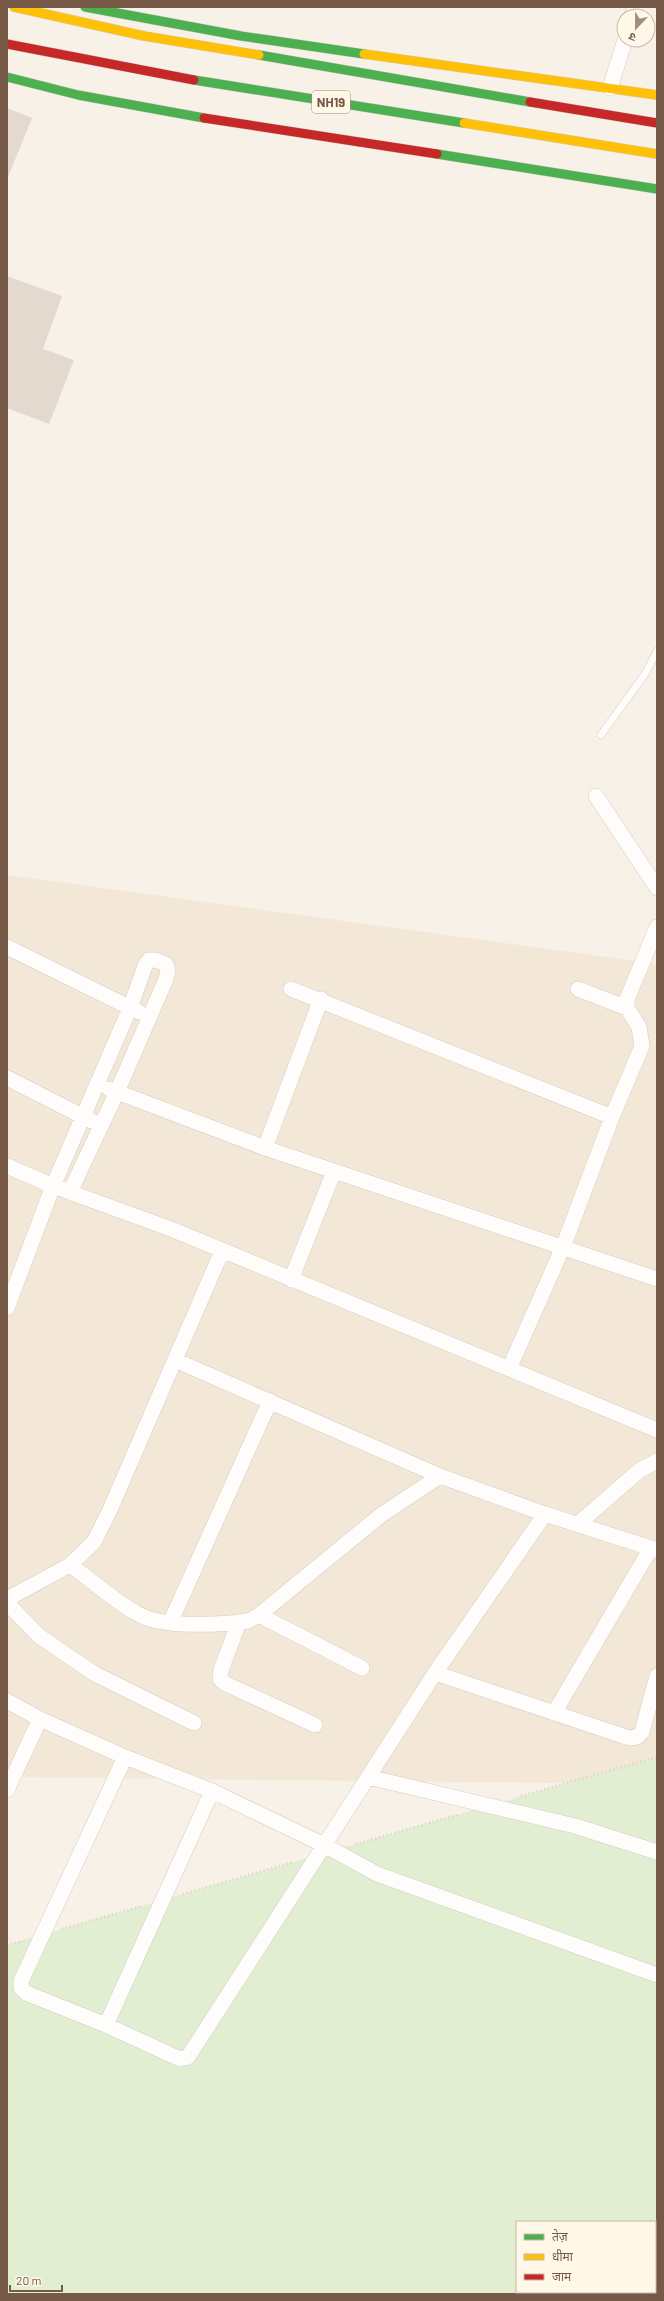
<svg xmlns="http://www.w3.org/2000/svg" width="664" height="2301" font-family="Barlow,'Noto Sans Devanagari',sans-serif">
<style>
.residential{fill:#f3e7d7}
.green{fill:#e1eed1;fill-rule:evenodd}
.building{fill:#e3d9cf}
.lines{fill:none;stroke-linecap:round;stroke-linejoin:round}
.lane-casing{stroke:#d6ccc2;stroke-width:8}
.street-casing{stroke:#d6ccc2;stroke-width:16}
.fast-casing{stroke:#d6ccc3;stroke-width:10}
.slow-casing{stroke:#d6ccc3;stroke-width:10}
.jam-casing{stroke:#d6ccc3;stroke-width:10}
.path{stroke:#d8d0c8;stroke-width:2.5;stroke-dasharray:1 3;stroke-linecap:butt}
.lane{stroke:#fefdfb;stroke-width:7}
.street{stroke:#fefdfb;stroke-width:15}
.fast{stroke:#4caf50;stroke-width:9}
.slow{stroke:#ffc107;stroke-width:9}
.jam{stroke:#c62828;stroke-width:9}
.labels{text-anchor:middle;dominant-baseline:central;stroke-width:3.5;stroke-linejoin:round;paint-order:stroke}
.shield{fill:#fff7e8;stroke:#9f8877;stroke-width:1}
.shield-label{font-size:13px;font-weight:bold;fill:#765946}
</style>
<rect width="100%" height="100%" fill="#f7f1e7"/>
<path class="residential" d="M7 875 657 964V1784L7 1777Z"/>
<path class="green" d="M657 1757V2294H7V1945ZM517 2222H655V2292H517Z"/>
<path class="building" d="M7 108 32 118 8 177H7Z
M7 276 62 296 43 349 74 360 49 424 7 408Z"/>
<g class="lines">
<defs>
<path id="lane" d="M601 735 645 674 657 651"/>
<path id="street" d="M632 16 635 7
M610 88 625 40
M596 796 657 888
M7 947 139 1012
M291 989 612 1117
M627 1008V999L657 927
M7 1078 92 1121
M109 1089 265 1148 657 1279
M265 1148 321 999
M7 1166 53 1186 171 1229 657 1430
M291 1280 334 1171
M7 1308 53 1186 130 1008 145 966 149 960H155L166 964 168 971 166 979 117 1092 70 1192
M175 1360 440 1476 545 1514 657 1550
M509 1369 563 1247 612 1117 642 1046 639 1027 627 1008 578 989
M578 1524 640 1470 657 1461
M70 1565C93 1581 114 1601 138 1614 162 1628 220 1625 248 1621L259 1615 381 1515 440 1476
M7 1599 70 1565 94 1542 109 1512 222 1251
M7 1603 39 1636 95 1674 194 1723
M259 1615 362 1668
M239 1622 221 1670 220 1679 224 1683 315 1725
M170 1623 270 1401
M435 1673 629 1738 637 1737 642 1732 657 1676
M7 1701 40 1719 125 1757 212 1791 324 1845 377 1874 657 1975
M554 1713 651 1548
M125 1757 21 1981V1988L26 1993 106 2025 180 2059 188 2057 435 1673 545 1514
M368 1777 575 1826 657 1852
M7 1790 40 1719
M106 2025 212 1791"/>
<path id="fast" d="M85 7 241 36 364 54
M259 55 530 102
M7 77 78 95 204 118
M194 80 464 123
M437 154 657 189"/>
<path id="slow" d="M14 7 144 36 259 55
M364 54 657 95
M464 123 657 154"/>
<path id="jam" d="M7 44 194 80
M530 102 657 123
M204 118 437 154"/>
</defs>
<use href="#lane" class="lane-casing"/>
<use href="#street" class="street-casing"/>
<use href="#fast" class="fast-casing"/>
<use href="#slow" class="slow-casing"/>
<use href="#jam" class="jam-casing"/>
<path class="path" d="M521 1796 657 1757
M356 1844 457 1815
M183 1894 293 1862
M62 1929 142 1906
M7 1945 23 1941"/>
<use href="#lane" class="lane"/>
<use href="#street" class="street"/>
<use href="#fast" class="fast"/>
<use href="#slow" class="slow"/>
<use href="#jam" class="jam"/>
</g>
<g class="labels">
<rect class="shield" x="312" y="91" width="38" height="22" rx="3"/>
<g class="shield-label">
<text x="331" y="102">NH19</text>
</g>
</g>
<rect width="664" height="2301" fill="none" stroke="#765946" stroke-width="16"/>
<rect x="516" y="2221" width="140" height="72" fill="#fff7e8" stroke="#c8b8a7"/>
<rect x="524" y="2234" width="20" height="6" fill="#4caf50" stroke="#c8b8a7"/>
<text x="552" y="2241" font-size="12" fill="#765946">तेज़</text>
<rect x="524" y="2254" width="20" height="6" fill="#ffc107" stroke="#c8b8a7"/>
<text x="552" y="2261" font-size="12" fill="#765946">धीमा</text>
<rect x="524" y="2274" width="20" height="6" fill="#c62828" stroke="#c8b8a7"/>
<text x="552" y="2281" font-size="12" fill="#765946">जाम</text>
<g transform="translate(636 28) rotate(202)"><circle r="19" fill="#fff7e8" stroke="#c8b8a7"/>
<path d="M0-3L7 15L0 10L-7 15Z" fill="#a38e7e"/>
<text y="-6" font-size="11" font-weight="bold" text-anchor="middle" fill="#765946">उ</text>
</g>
<path d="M10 2285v6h52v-6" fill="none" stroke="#765946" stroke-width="2"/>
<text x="16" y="2285" font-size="12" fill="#765946" stroke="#fff7e8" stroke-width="3" paint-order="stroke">20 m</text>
</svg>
